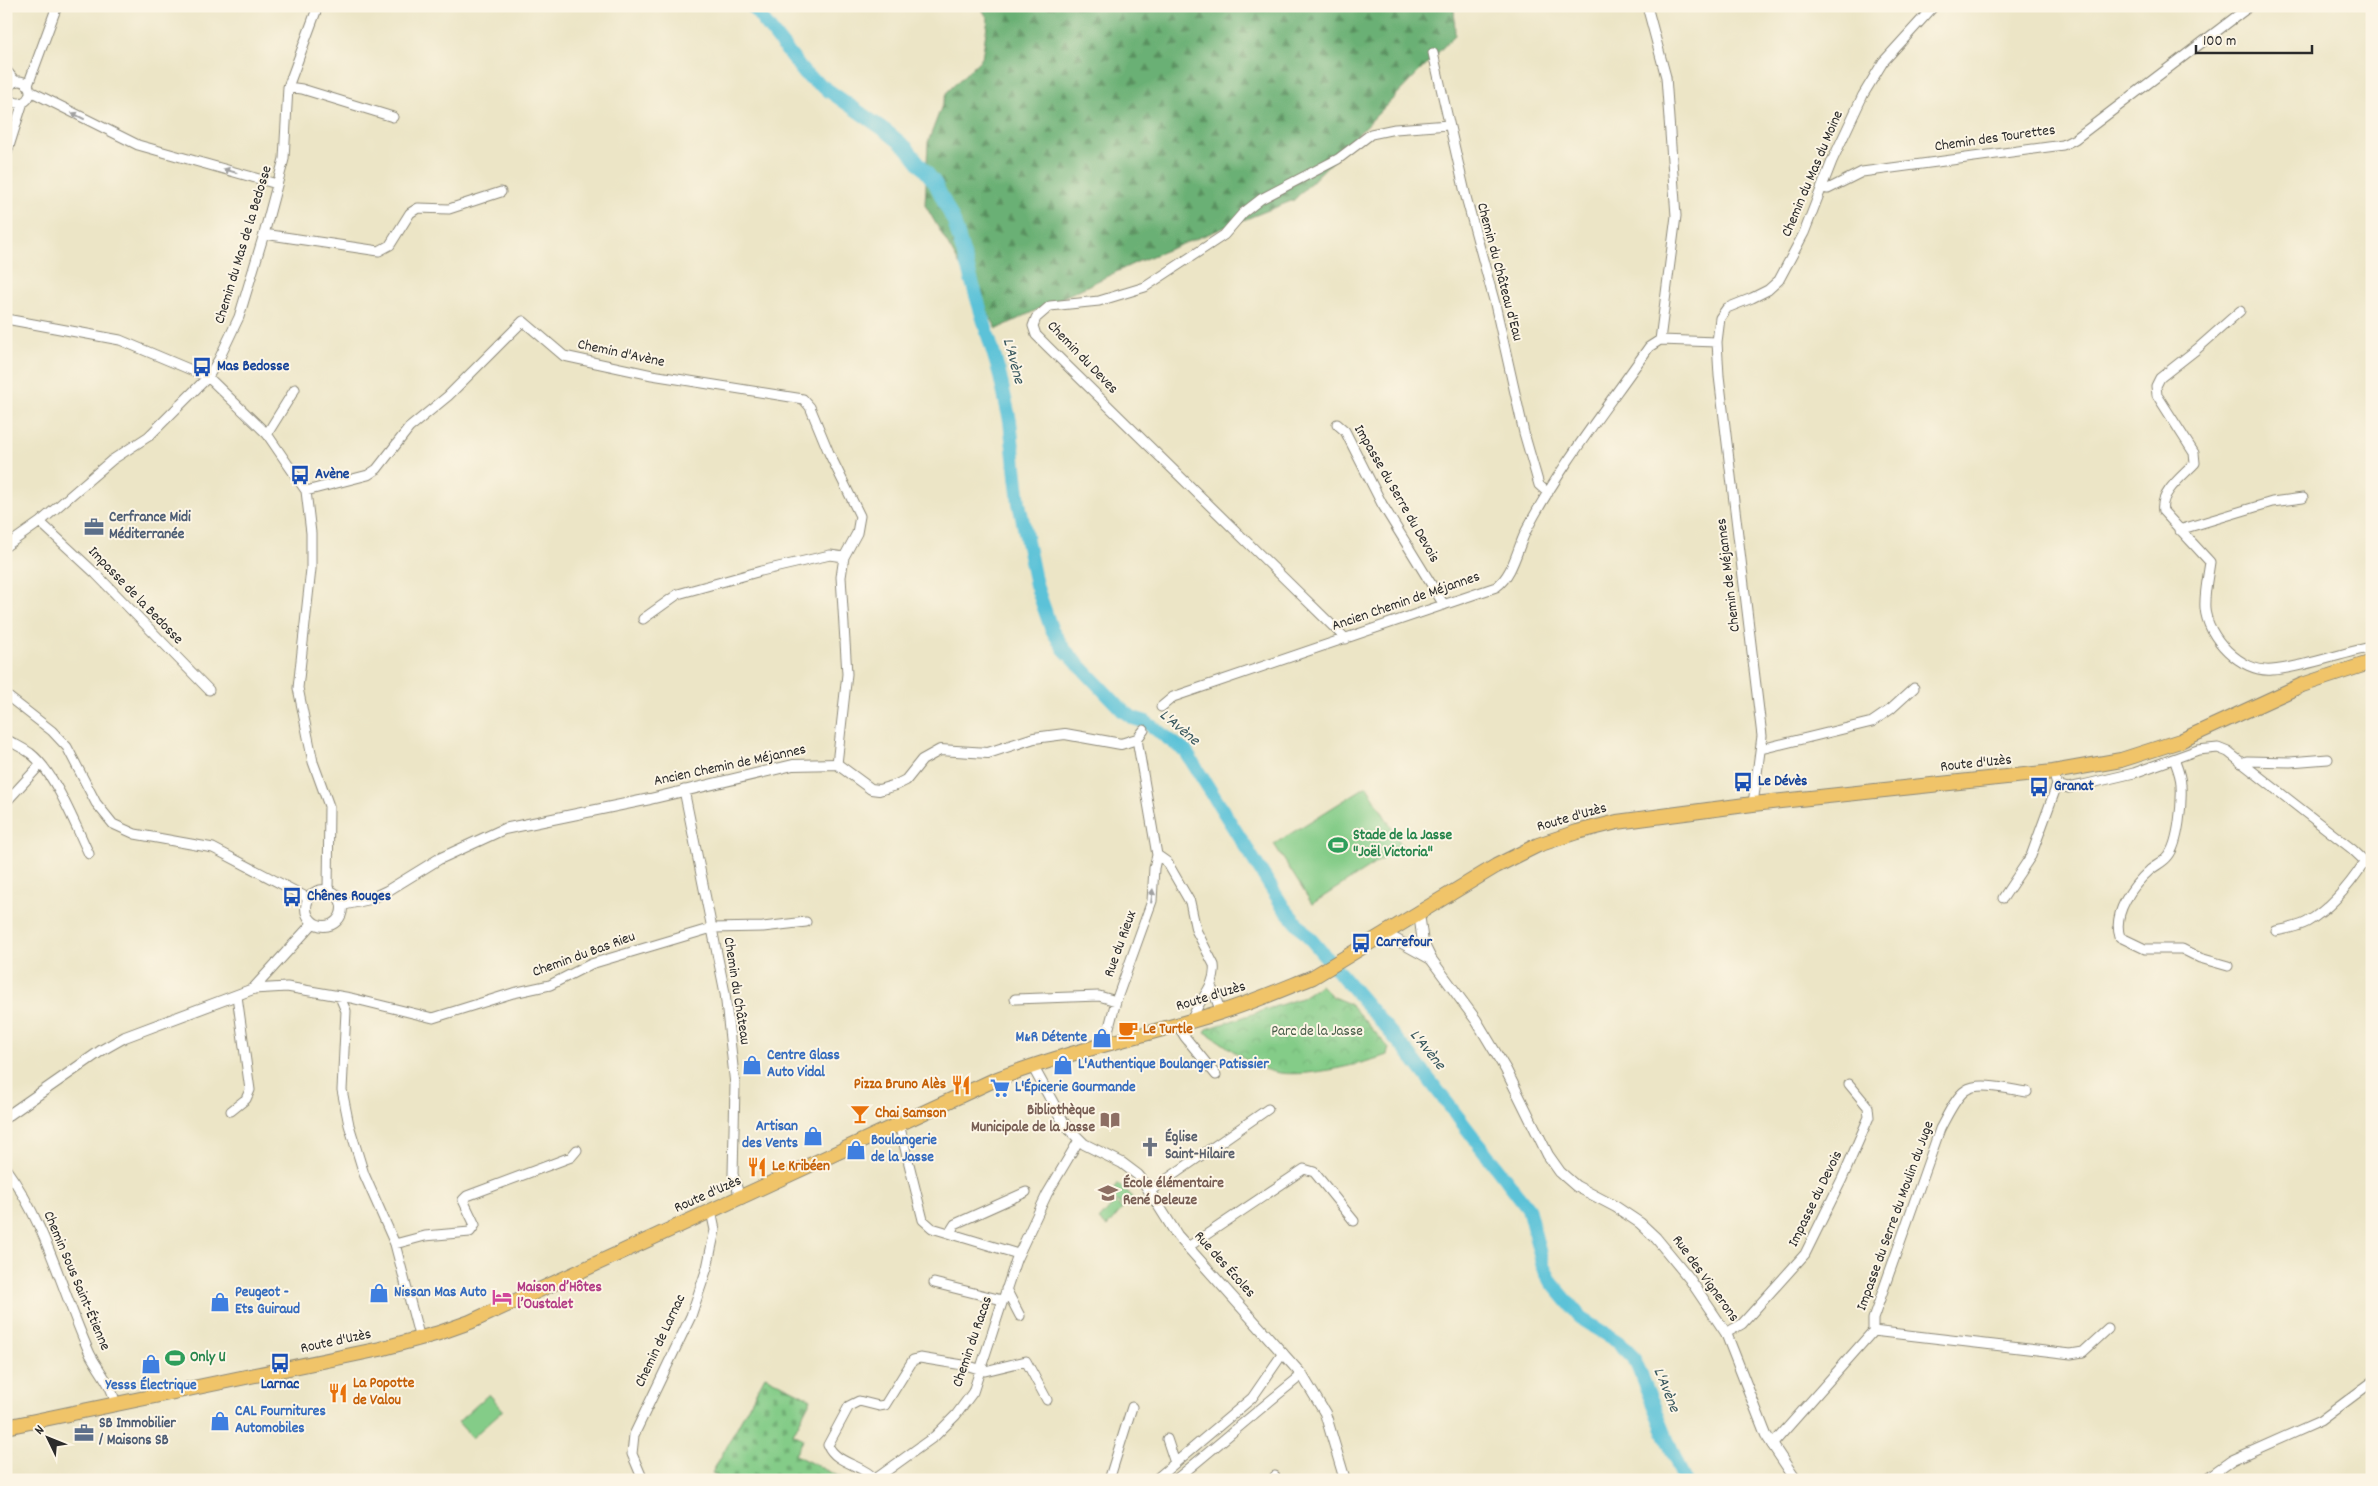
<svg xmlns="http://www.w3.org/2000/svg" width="2378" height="1486" font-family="Dekko,sans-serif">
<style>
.green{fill:#84cc88;stroke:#587c5a}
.forest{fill:url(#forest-firs);stroke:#4b6e50}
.cemetery{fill:url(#cemetery-stones);stroke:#587c5a}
.park{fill:url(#park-crowns);stroke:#587c5a}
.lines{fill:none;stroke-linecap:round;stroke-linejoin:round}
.river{stroke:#5bc2d8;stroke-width:14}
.minor-casing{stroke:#8c8878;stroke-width:11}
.tertiary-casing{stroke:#8c8878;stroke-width:12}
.primary-casing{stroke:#8c8878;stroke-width:16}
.minor{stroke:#fff;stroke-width:9}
.tertiary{stroke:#fff;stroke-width:10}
.primary{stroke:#f0c469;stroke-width:14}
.oneway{fill:#a0a0a0}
.labels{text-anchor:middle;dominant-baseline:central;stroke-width:4;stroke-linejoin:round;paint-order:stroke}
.street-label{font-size:15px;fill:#2b2b2b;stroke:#fcf5e5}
.transit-label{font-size:15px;font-weight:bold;fill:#164399;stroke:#fcf5e5;text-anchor:start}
.service-label{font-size:15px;font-weight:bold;fill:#4e5e75;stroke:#fcf5e5;text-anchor:start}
.leisure-label{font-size:15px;font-weight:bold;fill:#27864d;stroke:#fcf5e5;text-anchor:start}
.food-label{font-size:15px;font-weight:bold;fill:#c56008;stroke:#fcf5e5;text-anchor:start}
.park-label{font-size:15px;fill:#465b47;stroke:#fcf5e5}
.shop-label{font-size:15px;font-weight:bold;fill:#366cbe;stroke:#fcf5e5;text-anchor:start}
.education-label{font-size:15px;font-weight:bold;fill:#785e54;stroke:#fcf5e5;text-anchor:end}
.worship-label{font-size:15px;font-weight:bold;fill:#5b616d;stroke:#fcf5e5;text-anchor:start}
.hotel-label{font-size:15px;font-weight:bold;fill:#b23c85;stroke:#fcf5e5;text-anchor:start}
.water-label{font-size:16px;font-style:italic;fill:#39585f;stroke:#fcf5e5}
</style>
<defs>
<pattern id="forest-firs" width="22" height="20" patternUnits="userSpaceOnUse" patternTransform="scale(1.25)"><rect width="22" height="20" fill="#6bb074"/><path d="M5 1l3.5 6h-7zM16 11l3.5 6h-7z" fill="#588f5f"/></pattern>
<pattern id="cemetery-stones" width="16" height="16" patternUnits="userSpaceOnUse" patternTransform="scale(1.25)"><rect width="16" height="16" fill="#84cc88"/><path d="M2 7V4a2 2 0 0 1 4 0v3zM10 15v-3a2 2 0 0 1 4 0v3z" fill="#72af76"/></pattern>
<pattern id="park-crowns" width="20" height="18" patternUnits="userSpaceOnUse" patternTransform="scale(1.25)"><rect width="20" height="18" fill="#84cc88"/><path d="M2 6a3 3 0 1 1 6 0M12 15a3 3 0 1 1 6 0" fill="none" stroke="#72af76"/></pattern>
</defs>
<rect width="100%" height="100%" fill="#fcf5e5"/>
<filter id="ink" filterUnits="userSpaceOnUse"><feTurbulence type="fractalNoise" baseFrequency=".02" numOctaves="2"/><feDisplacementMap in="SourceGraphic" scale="10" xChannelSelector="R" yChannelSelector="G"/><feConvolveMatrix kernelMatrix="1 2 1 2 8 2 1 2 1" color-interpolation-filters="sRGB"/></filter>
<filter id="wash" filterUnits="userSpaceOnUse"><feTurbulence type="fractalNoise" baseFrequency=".0096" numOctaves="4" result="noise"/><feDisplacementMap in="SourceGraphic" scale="20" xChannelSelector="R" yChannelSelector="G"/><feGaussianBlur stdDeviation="1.12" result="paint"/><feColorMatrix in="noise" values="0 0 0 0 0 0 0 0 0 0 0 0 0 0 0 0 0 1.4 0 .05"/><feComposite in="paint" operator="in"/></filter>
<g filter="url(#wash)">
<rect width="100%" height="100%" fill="#ece5c6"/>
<path class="green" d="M1367 786 1402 846 1312 904 1274 844Z
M1118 1184 1133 1197 1124 1207 1110 1195Z
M1115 1202 1122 1209 1107 1227 1099 1220Z
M489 1394 503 1410 472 1438 458 1422Z"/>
<path class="forest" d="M980 6H1454L1455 35 1294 200 1137 262 997 329 925 205 928 142 947 92 982 58 988 19Z"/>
<path class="cemetery" d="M765 1376 811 1399 793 1434 804 1439 795 1455 846 1480H723L712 1473Z"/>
<path class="park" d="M1321 985 1333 997 1350 1004 1389 1048 1387 1055C1359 1065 1295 1081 1267 1070 1246 1062 1225 1044 1205 1032L1207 1029 1301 998Z"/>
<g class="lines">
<path class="river" d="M752 6 805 74 886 131 907 148 935 183 954 222 999 372 1010 421 1019 503 1036 585 1051 628 1064 649 1122 710 1133 718 1146 722 1186 752 1284 908 1414 1060 1528 1208 1543 1266 1552 1283 1583 1320 1618 1342 1634 1358 1684 1480"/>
</g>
</g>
<g filter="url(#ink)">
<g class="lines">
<defs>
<path id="minor" d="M1647 6 1666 77 1676 216 1660 340
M1433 53 1466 197 1495 304 1524 433 1539 485 1548 493
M6 70 15 81
M8 92a11 11 0 1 1 22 0a11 11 0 1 1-22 0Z
M28 85 57 6
M288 87 302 89 393 117
M30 91 138 145 277 184
M6 156 23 102
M1823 188 1828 189 1862 172 2063 145 2075 139 2250 6
M264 234 379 251 390 245 410 213 418 208 449 209 501 192
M2240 311 2197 349 2160 378 2156 386 2157 395 2194 453 2195 463C2184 475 2159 493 2163 511L2210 562C2208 577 2204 593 2205 608 2207 637 2241 673 2272 670 2302 668 2341 653 2372 647
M6 319 120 340 208 377 267 434 306 491 311 533V569L298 688 313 762 329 806 328 890
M1337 424 1345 431 1382 504 1444 605
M267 434 295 389
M306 491 368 475 377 469 409 428 448 396 523 321 564 356 652 375 803 399 810 407 829 453 860 516 857 533 844 557 841 577 847 674 837 764
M40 522 96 574 209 690
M2179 530 2272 502 2303 498
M6 546 40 522 112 460 149 436 208 377 219 359 239 317 264 234 284 159 288 87 318 6
M643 619 678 594 761 571 830 555 844 557
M1346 639 1048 347 1036 335 1033 326 1036 318 1050 306 1099 301 1145 287 1224 235 1243 213 1261 199 1338 159 1371 134 1395 129 1449 125
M6 695 52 731 67 747 96 803 113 824 135 834 213 848 308 898
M1161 707 1173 697 1496 587C1513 575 1517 549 1526 531 1559 467 1608 406 1649 347L1660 340 1717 342
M1144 730 1137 739 1157 855 1167 862 1190 902 1196 930 1214 965C1217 987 1197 1000 1192 1020
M6 739C14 744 23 748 30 753 55 772 75 825 89 854
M1761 749 1872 722 1891 709 1914 688
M2174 759C2177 767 2181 776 2181 785 2182 802 2179 843 2168 856 2164 862 2156 865 2150 870 2133 885 2112 913 2120 937L2145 949H2182L2200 958 2228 966
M2241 763 2247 761 2290 762 2328 759
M2053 772 2057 785 2068 788 2083 785 2134 773 2198 750 2218 748 2228 752 2352 849 2372 868
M684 790 725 993 735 1085 733 1174 740 1198
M6 802 41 764
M1753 804 1762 736 1719 376 1717 342 1720 318 1727 308 1752 298 1768 290 1779 280 1804 233 1832 161 1863 95 1883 62 1934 6
M2003 898 2031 856 2057 785
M2276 931C2286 929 2298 927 2307 922 2331 908 2349 886 2364 863
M1211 986 1221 1012
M253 989 287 987 351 998 433 1018 513 993 550 985 591 964 712 928 763 927 806 922
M340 997 346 1011 342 1090 349 1125 364 1174 395 1244 420 1339
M1015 999 1099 996 1116 1001
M1177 1024 1185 1037 1216 1075
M1111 1042 1108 1031 1116 1001 1152 901 1154 868 1157 855
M231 1111 246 1099 250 1090 237 996
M899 1124 923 1220 932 1228 1018 1254
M6 1169C47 1225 62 1292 90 1354 98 1370 115 1388 115 1406
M1150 1191 1268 1109
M950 1232 955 1224 1026 1192
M395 1244 425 1236 470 1232 475 1225 463 1200 467 1196 571 1157 577 1150
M1188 1247 1304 1169 1314 1172 1354 1221
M934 1283 1002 1300
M1006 1289 1020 1316
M1873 1331 2071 1354 2083 1352 2108 1329
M1726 1333 1742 1324 1805 1254 1842 1179 1869 1117 1868 1107 1849 1084
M1167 1439 1175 1463
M1772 1445 1873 1331V1319L1940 1129C1946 1118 1956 1096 1966 1090 1979 1081 2012 1090 2027 1092
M875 1479C862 1464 836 1464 828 1445L849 1406 859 1401 879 1406 885 1405 913 1360 920 1358 969 1366 985 1371 1026 1361 1047 1400
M643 1480 632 1454 634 1435 691 1316 707 1268 715 1230 711 1211
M874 1480 935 1436 956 1415 973 1392 1016 1260 1047 1194 1079 1140
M1109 1480 1132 1407
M1155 1480 1252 1398 1283 1353
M1175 1480C1218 1445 1259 1409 1302 1375
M1272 1480 1275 1476
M2204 1480 2232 1460 2320 1421 2372 1382"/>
<path id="tertiary" d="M306 908a18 18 0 1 1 36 0a18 18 0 1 1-36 0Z
M342 905 370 899 387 891 439 859 504 829 650 799 793 765 837 764 871 789 879 790 896 785 906 780 922 760 940 750 988 753 1034 738 1065 734 1121 744 1137 739
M1419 913 1423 943 1431 959 1476 1020 1506 1070 1548 1155 1560 1172 1576 1186 1616 1207 1640 1223 1656 1238 1689 1278 1726 1333 1766 1435 1796 1480
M1389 932 1393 938 1431 959
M1032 1065 1065 1125 1084 1144 1122 1163 1138 1175 1145 1184 1177 1235 1302 1375 1325 1413 1345 1480
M6 1117 102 1050 125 1037 253 989 313 923"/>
<path id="primary" d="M6 1427 380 1349 439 1333 470 1322 992 1081C1067 1051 1145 1036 1221 1012 1253 1002 1283 989 1313 977L1496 866 1538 845 1577 832 1617 822 1753 804 2053 772 2121 760 2180 741 2302 685 2372 662"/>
</defs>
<use href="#minor" class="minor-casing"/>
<use href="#tertiary" class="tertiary-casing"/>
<use href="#primary" class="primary-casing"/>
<use href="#minor" class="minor"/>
<use href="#tertiary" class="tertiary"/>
<use href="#primary" class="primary"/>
</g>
<defs><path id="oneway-solid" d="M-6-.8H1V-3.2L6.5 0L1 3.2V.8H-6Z" transform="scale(1.25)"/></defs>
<g class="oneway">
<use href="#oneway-solid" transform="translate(78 116) rotate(-154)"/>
<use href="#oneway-solid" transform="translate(230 171) rotate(-164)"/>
<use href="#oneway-solid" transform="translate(1152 896) rotate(-83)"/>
</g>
</g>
<defs>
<symbol id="bus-bare" viewBox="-9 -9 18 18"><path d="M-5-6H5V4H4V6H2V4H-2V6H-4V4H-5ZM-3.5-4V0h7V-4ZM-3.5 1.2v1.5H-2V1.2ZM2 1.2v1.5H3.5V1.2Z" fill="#1a4fb4" stroke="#fcf5e5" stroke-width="2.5" paint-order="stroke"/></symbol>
<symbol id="office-bare" viewBox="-9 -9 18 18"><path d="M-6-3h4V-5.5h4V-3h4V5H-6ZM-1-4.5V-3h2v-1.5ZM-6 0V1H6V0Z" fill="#5c6f8a" stroke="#fcf5e5" stroke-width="2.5" paint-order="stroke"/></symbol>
<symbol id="stadium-bare" viewBox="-9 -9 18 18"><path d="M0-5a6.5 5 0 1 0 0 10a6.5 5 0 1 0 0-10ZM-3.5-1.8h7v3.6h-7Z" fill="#2e9e5b" stroke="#fcf5e5" stroke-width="2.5" paint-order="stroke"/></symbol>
<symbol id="cafe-bare" viewBox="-9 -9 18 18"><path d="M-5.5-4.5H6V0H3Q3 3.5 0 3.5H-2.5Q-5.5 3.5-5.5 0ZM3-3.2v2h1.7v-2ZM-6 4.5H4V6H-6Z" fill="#e8710a" stroke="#fcf5e5" stroke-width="2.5" paint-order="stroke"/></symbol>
<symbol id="shop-bare" viewBox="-9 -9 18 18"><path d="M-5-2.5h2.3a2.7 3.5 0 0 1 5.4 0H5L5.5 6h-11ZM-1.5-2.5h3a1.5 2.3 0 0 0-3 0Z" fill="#3f7fe0" stroke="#fcf5e5" stroke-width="2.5" paint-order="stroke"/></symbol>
<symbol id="restaurant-bare" viewBox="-9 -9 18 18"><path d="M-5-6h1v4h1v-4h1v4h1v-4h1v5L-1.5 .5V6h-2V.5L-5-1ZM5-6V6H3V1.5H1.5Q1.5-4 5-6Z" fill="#e8710a" stroke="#fcf5e5" stroke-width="2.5" paint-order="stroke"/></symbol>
<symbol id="supermarket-bare" viewBox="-9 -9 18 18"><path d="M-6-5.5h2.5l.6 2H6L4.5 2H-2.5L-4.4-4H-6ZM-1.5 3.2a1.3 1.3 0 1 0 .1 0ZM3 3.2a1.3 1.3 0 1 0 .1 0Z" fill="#3f7fe0" stroke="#fcf5e5" stroke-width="2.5" paint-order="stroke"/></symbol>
<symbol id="bar-bare" viewBox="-9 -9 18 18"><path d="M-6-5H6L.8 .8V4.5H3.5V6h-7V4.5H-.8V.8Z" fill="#e8710a" stroke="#fcf5e5" stroke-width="2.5" paint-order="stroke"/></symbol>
<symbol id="library-bare" viewBox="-9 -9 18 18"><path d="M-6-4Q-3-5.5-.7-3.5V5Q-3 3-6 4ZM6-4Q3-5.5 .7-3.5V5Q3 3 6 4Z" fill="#8d6e63" stroke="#fcf5e5" stroke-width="2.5" paint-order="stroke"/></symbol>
<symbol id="church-bare" viewBox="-9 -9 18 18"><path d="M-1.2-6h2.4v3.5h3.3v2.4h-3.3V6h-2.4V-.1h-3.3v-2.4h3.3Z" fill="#6b7280" stroke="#fcf5e5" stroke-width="2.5" paint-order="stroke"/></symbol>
<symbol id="school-bare" viewBox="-9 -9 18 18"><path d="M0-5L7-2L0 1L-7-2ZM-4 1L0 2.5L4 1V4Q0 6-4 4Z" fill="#8d6e63" stroke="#fcf5e5" stroke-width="2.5" paint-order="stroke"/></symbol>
<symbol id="hotel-bare" viewBox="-9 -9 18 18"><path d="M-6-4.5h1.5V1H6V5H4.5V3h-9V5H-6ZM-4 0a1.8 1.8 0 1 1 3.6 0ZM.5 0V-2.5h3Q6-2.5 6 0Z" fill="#d1479c" stroke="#fcf5e5" stroke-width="2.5" paint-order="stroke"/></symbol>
</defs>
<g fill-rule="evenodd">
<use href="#bus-bare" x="188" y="353" width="28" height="28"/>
<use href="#bus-bare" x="286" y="461" width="28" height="28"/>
<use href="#office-bare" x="80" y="513" width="28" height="28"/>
<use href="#bus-bare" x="1729" y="768" width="28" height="28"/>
<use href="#bus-bare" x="2025" y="773" width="28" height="28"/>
<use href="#stadium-bare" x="1324" y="831" width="28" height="28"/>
<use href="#bus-bare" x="278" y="883" width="28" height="28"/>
<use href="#bus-bare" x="1347" y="929" width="28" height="28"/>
<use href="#cafe-bare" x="1114" y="1016" width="28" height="28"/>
<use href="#shop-bare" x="1088" y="1024" width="28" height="28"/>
<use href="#shop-bare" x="738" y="1051" width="28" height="28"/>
<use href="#shop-bare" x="1049" y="1051" width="28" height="28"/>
<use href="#restaurant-bare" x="947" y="1071" width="28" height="28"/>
<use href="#supermarket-bare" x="986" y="1074" width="28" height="28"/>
<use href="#bar-bare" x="846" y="1100" width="28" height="28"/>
<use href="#library-bare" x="1096" y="1106" width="28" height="28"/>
<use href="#shop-bare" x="799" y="1122" width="28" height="28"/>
<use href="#church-bare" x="1136" y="1133" width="28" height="28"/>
<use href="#shop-bare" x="842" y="1136" width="28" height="28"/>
<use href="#restaurant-bare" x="743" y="1153" width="28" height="28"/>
<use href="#school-bare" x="1094" y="1179" width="28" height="28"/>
<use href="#shop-bare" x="365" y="1279" width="28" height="28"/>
<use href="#hotel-bare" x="488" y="1283" width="28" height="28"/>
<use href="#shop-bare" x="206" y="1288" width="28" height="28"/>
<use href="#stadium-bare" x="161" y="1344" width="28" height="28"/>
<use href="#bus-bare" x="266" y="1349" width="28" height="28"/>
<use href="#shop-bare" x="137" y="1350" width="28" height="28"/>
<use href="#restaurant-bare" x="324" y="1379" width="28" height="28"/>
<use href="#shop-bare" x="206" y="1407" width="28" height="28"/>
<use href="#office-bare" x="70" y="1419" width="28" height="28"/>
</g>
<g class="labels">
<g class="street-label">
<text transform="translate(1995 139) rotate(-8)">Chemin des Tourettes</text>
<text transform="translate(1813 174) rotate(-67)">Chemin du Mas du Moine</text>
<text transform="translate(244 245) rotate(-73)">Chemin du Mas de la Bedosse</text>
<text transform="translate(1499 272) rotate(75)">Chemin du Château d'Eau</text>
<text transform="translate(621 354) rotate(12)">Chemin d'Avène</text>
<text transform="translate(1082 358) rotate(46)">Chemin du Deves</text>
<text transform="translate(1396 494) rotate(60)">Impasse du Serre du Devois</text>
<text transform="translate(1729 575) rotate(-97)">Chemin de Méjannes</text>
<text transform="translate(135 596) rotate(46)">Impasse de la Bedosse</text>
<text transform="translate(1406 602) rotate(-19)">Ancien Chemin de Méjannes</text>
<text transform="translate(1976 764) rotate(-6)">Route d'Uzès</text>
<text transform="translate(730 766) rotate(-12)">Ancien Chemin de Méjannes</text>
<text transform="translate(1572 818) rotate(-16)">Route d'Uzès</text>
<text transform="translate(1121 944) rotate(-70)">Rue du Rieux</text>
<text transform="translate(584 955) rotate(-20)">Chemin du Bas Rieu</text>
<text transform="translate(736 991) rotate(81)">Chemin du Château</text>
<text transform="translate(1211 997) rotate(-17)">Route d'Uzès</text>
<text transform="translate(708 1195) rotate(-24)">Route d'Uzès</text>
<text transform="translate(1816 1199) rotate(-64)">Impasse du Devois</text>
<text transform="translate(1896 1216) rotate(-70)">Impasse du Serre du Moulin du Juge</text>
<text transform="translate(1224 1265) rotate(48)">Rue des Écoles</text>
<text transform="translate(1705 1279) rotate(54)">Rue des Vignerons</text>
<text transform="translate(76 1281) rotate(67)">Chemin Sous Saint-Étienne</text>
<text transform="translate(661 1341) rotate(-65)">Chemin de Larnac</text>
<text transform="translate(336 1342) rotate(-12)">Route d'Uzès</text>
<text transform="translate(973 1342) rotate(-71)">Chemin du Racas</text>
</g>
<g class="transit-label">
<text x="217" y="367">Mas Bedosse</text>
<text x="315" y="475">Avène</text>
<text x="1758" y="782">Le Dévès</text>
<text x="2054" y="787">Granat</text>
<text x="307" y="897">Chênes Rouges</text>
<text x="1376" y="943">Carrefour</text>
<text x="280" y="1385" text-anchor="middle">Larnac</text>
</g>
<g class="service-label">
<text x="109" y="518">Cerfrance Midi<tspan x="109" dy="17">Méditerranée</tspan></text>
<text x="99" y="1424">SB Immobilier<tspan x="99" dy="17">/ Maisons SB</tspan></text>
</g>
<g class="leisure-label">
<text x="1353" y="836">Stade de la Jasse<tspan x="1353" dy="17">"Joël Victoria"</tspan></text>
<text x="190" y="1358">Only U</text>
</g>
<g class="food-label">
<text x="1143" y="1030">Le Turtle</text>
<text x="946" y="1085" text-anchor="end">Pizza Bruno Alès</text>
<text x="875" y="1114">Chai Samson</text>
<text x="772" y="1167">Le Kribéen</text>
<text x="353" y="1384">La Popotte<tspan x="353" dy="17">de Valou</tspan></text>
</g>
<g class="park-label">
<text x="1317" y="1032">Parc de la Jasse</text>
</g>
<g class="shop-label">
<text x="1087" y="1038" text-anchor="end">M&amp;R Détente</text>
<text x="767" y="1056">Centre Glass<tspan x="767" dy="17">Auto Vidal</tspan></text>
<text x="1078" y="1065">L'Authentique Boulanger Patissier</text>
<text x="1015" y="1088">L'Épicerie Gourmande</text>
<text x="798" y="1127" text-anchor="end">Artisan<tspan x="798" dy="17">des Vents</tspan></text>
<text x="871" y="1141">Boulangerie<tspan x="871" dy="17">de la Jasse</tspan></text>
<text x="235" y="1293">Peugeot -<tspan x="235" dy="17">Ets Guiraud</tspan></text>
<text x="394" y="1293">Nissan Mas Auto</text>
<text x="151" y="1386" text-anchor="middle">Yesss Électrique</text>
<text x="235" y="1412">CAL Fournitures<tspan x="235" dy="17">Automobiles</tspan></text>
</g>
<g class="education-label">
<text x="1095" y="1111">Bibliothèque<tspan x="1095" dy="17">Municipale de la Jasse</tspan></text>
<text x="1123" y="1184" text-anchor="start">École élémentaire<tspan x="1123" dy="17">René Deleuze</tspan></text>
</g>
<g class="worship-label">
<text x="1165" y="1138">Église<tspan x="1165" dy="17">Saint-Hilaire</tspan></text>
</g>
<g class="hotel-label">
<text x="517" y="1288">Maison d’Hôtes<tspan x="517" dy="17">l’Oustalet</tspan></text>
</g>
<g class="water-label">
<text transform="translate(1013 361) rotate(75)">L'Avène</text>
<text transform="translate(1179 728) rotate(40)">L'Avène</text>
<text transform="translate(1427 1050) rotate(51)">L'Avène</text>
<text transform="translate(1666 1390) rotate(68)">L'Avène</text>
</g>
</g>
<rect width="2378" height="1486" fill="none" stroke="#fcf5e5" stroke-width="25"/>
<g transform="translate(48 1438) rotate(313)" stroke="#fcf5e5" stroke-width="4" paint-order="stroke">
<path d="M0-4L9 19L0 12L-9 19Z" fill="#2b2b2b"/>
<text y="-8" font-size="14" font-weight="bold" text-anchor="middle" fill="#2b2b2b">N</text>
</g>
<path d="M2196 45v8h116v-8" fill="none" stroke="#2b2b2b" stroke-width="2.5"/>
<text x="2203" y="45" font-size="15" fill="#2b2b2b" stroke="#fcf5e5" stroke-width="4" paint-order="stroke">100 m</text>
</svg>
